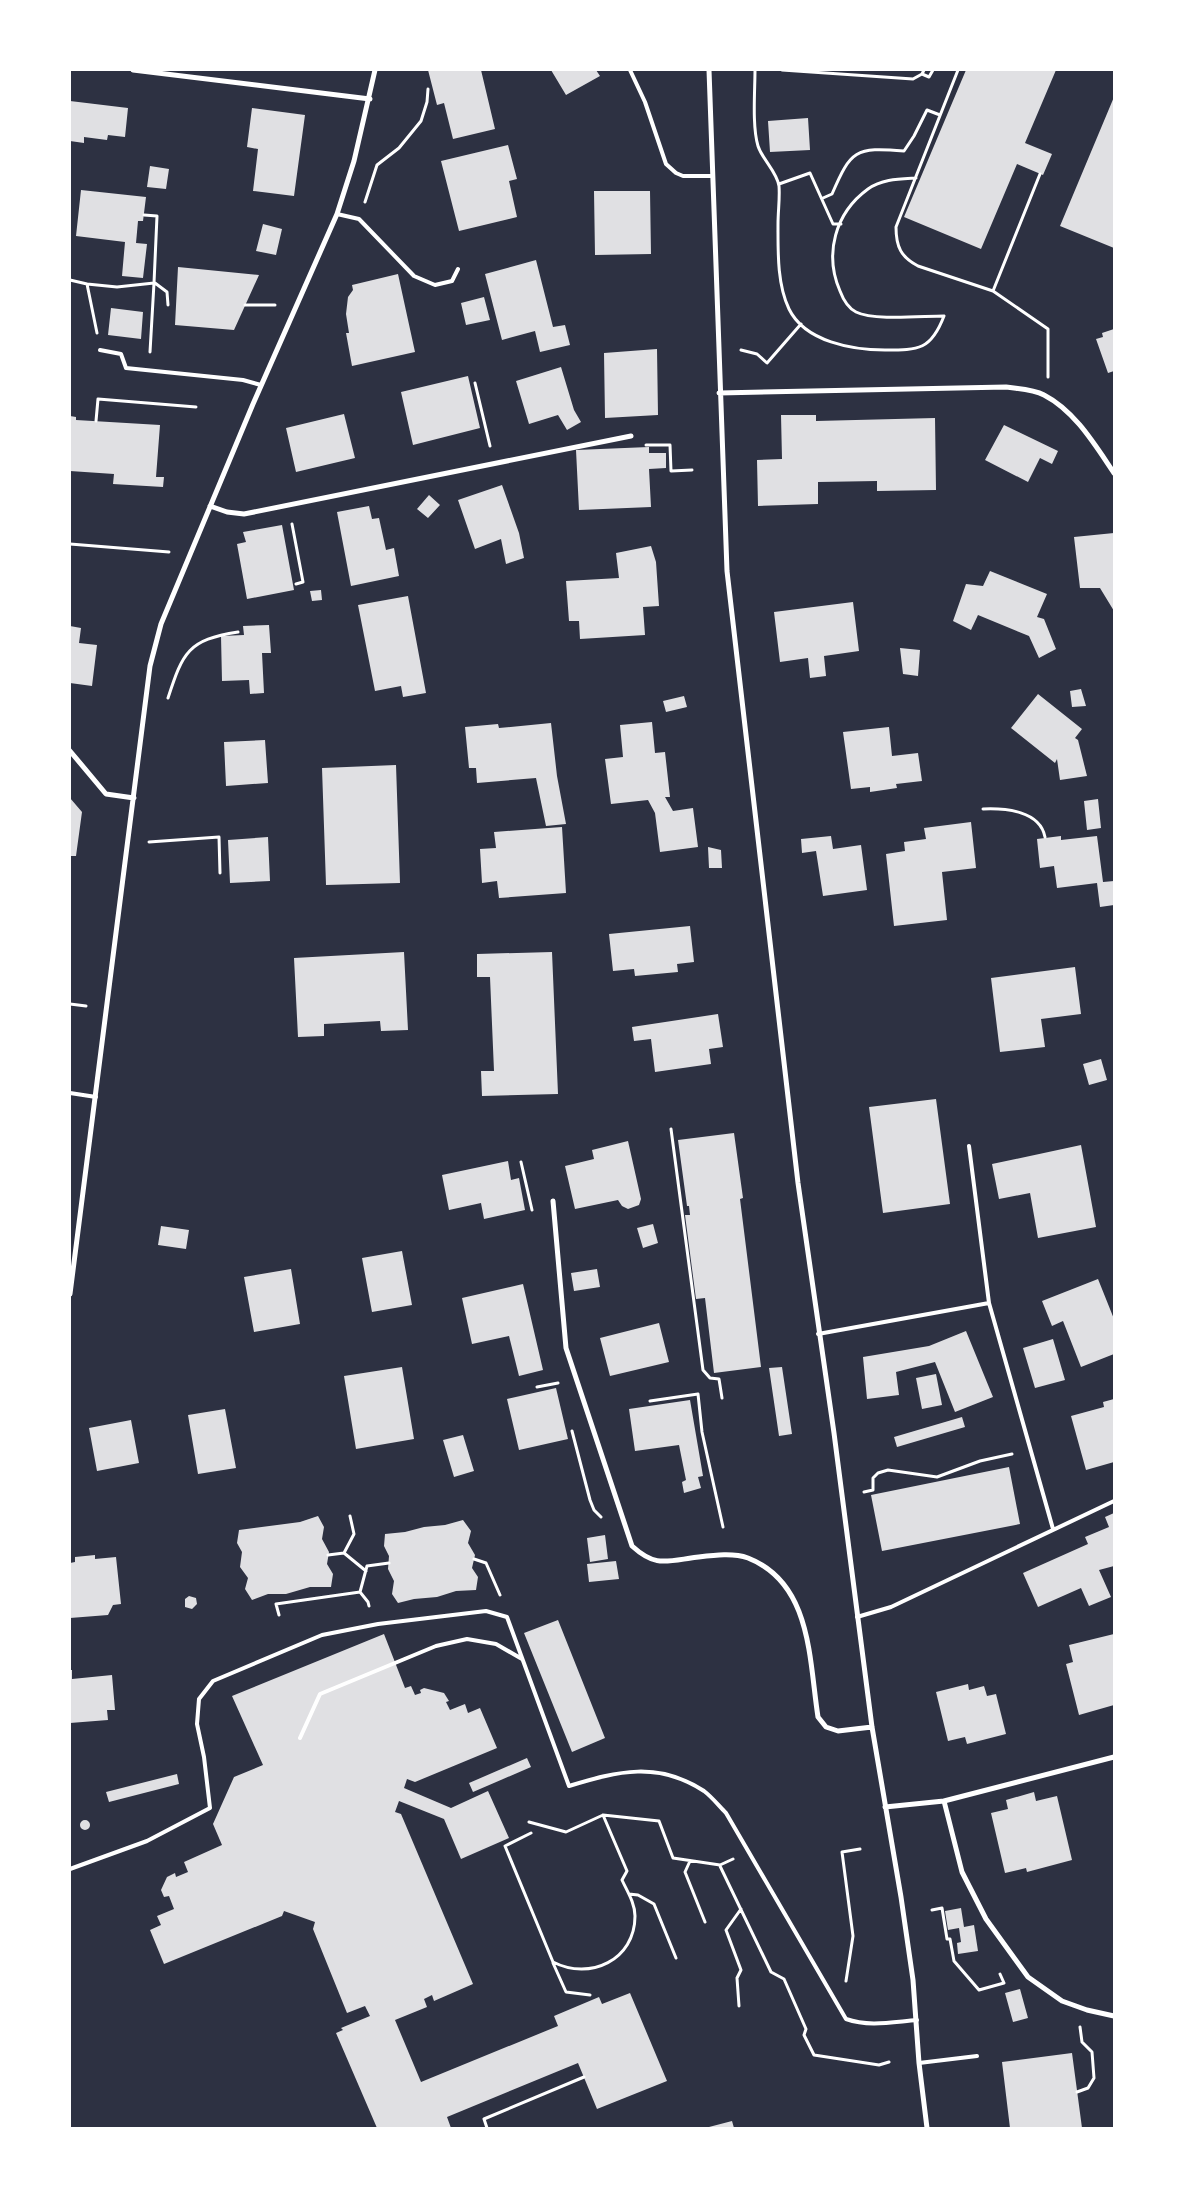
<svg xmlns="http://www.w3.org/2000/svg" width="1184" height="2198" font-family="Jost,sans-serif">
<style>
.building{fill:#e0e0e3}
.lines{fill:none;stroke-linecap:round;stroke-linejoin:round}
.path{stroke:#fff;stroke-width:3}
.service{stroke:#fff;stroke-width:4}
.minor{stroke:#fff;stroke-width:5}
</style>
<rect width="100%" height="100%" fill="#2d3142"/>
<path class="building" d="M428 70H481L495 129 453 139 444 103 437 105Z
M551 70H596L600 76 566 95Z
M966 70H1056L1025 143 1052 154 1043 175 1017 164 981 249 904 217Z
M1114 97V248L1060 226Z
M70 101 128 108 125 137 108 135 107 140 84 137V143L70 141Z
M252 108 305 115 294 196 253 191 258 149 247 147Z
M808 118 810 150 770 152 768 121Z
M508 145 517 179 509 181 517 217 459 231 441 161Z
M150 166 169 169 166 189 147 187Z
M81 190 146 197 143 221H138L136 243 147 244 143 278 122 276 125 242 76 236Z
M594 191H650L651 254 595 255Z
M263 224 282 229 276 255 256 251Z
M536 260 553 327 565 325 570 345 540 352 535 331 502 340 485 274Z
M178 267 259 275 234 330 175 325Z
M398 274 415 352 352 366 346 333H349L346 314 348 297 353 290 352 285Z
M484 297 490 320 466 325 461 303Z
M111 308 143 312 141 339 108 335Z
M1114 329V371L1108 373 1096 339 1103 337 1102 333Z
M657 349 658 415 605 418 604 353Z
M561 367 574 410 581 422 567 430 558 415 529 424 516 381Z
M468 376 480 428 413 445 401 392Z
M344 414 355 458 296 472 286 428Z
M781 415H816V421L935 418 936 490 877 491V481L818 482V504L758 506 757 460 782 459Z
M70 416 76 417V420L160 425 156 477H164L163 487 113 484 114 474 70 471Z
M1004 425 1058 451 1052 464 1040 458 1028 482 985 460Z
M649 447V453H666V468L649 469 651 507 579 510 576 450Z
M502 485 519 533 524 558 506 564 501 539 475 549 458 500Z
M429 495 440 505 428 518 417 509Z
M369 506 372 519 379 518 386 550 394 548 399 576 351 586 337 512Z
M282 525 294 590 247 599 237 544 246 542 243 532Z
M1114 533V611L1100 588H1080L1074 537Z
M651 546 656 562 659 606 643 607 645 635 580 639 579 621H569L566 581 619 578 616 553Z
M990 571 1047 594 1037 617 1044 619 1056 649 1039 658 1029 636 978 615 971 630 953 621 966 584 983 586Z
M321 590 322 600 312 601 310 591Z
M408 596 426 693 403 697 401 686 375 691 358 605Z
M853 602 859 651 824 656 826 676 810 678 808 658 780 662 774 612Z
M269 625 271 653H262L264 693 250 694 249 680 222 681 221 636 244 635 243 626Z
M70 626 81 628 79 643 97 645 92 686 70 683Z
M900 648 920 650 918 676 903 674Z
M1081 689 1086 706 1072 707 1070 691Z
M1038 694 1082 729 1075 738 1078 740 1087 776 1060 780 1057 759 1055 763 1011 728Z
M684 696 687 707 666 712 663 701Z
M652 722 655 753 665 752 670 797H665L673 811 693 808 698 847 660 852 655 813 648 800 611 804 605 759 623 757 620 725Z
M551 723 557 776 566 824 546 826 536 778 477 783 476 768H469L465 727 498 724 499 728Z
M889 727 892 756 918 753 922 781 896 784 897 788 870 792V787L851 789 843 732Z
M265 740 268 783 226 786 224 742Z
M396 765 400 883 326 885 322 768Z
M70 798 82 812 76 856H70Z
M1098 799 1101 828 1087 830 1084 801Z
M971 822 976 868 942 872 947 920 894 926 886 854 905 851 904 842 926 839 924 828Z
M562 827 566 893 499 898 497 881 482 883 480 849 496 848 494 832Z
M831 836 833 849 861 845 867 890 823 896 816 851 802 853 801 839Z
M1061 836V840L1097 836 1103 882 1114 881V905L1100 907 1097 883 1057 888 1054 866 1040 868 1037 839Z
M268 837 270 881 230 883 228 840Z
M708 847 721 850 722 868H709Z
M690 926 694 962 677 964 678 972 635 976 634 969 613 971 609 934Z
M404 952 408 1030 381 1031 380 1021 324 1024V1036L298 1037 294 958Z
M552 952 558 1094 482 1096 481 1071H494L490 977H477V954Z
M1075 967 1081 1014 1041 1019 1045 1047 1000 1052 991 978Z
M718 1014 723 1047 709 1049 711 1064 655 1072 651 1039 634 1041 632 1027Z
M1101 1059 1107 1080 1089 1085 1083 1064Z
M936 1099 950 1204 883 1213 869 1107Z
M734 1133 743 1198 740 1199 761 1367 714 1373 705 1298 696 1299 685 1215H690L689 1206H687L678 1140Z
M628 1141 641 1199 639 1205 628 1209 622 1206 618 1200 575 1209 565 1166 594 1159 592 1150Z
M1081 1145 1096 1227 1038 1238 1030 1193 999 1199 992 1164Z
M508 1161 511 1180 519 1178 525 1210 484 1219 481 1203 449 1210 442 1175Z
M653 1224 658 1243 643 1248 637 1228Z
M161 1226 189 1230 186 1249 158 1245Z
M402 1251 412 1305 372 1312 362 1258Z
M291 1269 300 1324 254 1332 244 1277Z
M597 1269 600 1287 574 1291 571 1273Z
M1098 1279 1114 1319V1354L1081 1367 1063 1321 1052 1326 1042 1301Z
M523 1284 543 1370 519 1376 509 1336 472 1344 462 1298Z
M659 1323 669 1362 610 1376 600 1338Z
M966 1331 993 1397 955 1412 935 1362 896 1372 899 1395 867 1399 863 1357 929 1346Z
M1053 1339 1065 1380 1035 1388 1023 1348Z
M402 1367 414 1439 356 1449 344 1376Z
M782 1367 792 1434 779 1436 769 1368Z
M936 1374 942 1405 922 1409 916 1378Z
M556 1388 568 1439 519 1450 507 1399Z
M1114 1399V1462L1086 1470 1071 1416 1104 1407 1103 1402Z
M690 1400 703 1476 698 1477 701 1488 684 1493 682 1482 686 1480 679 1445 635 1451 629 1409Z
M225 1409 236 1468 198 1474 188 1415Z
M962 1417 965 1427 897 1447 894 1437Z
M131 1420 139 1463 97 1471 89 1428Z
M463 1435 474 1471 454 1477 443 1440Z
M1009 1467 1020 1524 882 1551 871 1495Z
M1114 1513V1566L1099 1570 1111 1597 1089 1606 1081 1588 1038 1607 1023 1573 1088 1544 1085 1537 1109 1527 1105 1517Z
M318 1516 324 1527 322 1539 329 1552 327 1564 333 1574 331 1587H310L286 1594H268L252 1600 245 1589 248 1578 240 1567 242 1552 237 1543 239 1530 300 1522Z
M463 1520 471 1531 468 1543 475 1555 472 1568 478 1577 476 1590 456 1591 437 1597 414 1599 398 1603 392 1594 394 1581 388 1569 389 1556 384 1546 385 1534 405 1532 424 1527 445 1525Z
M605 1535 608 1559 590 1562 587 1538Z
M95 1555V1559L116 1557 121 1604 113 1605 108 1615 70 1618V1563L75 1562V1557Z
M616 1561 619 1579 589 1582 587 1564Z
M189 1596 196 1598 197 1604 192 1609 185 1607V1599Z
M558 1620 605 1738 572 1752 524 1633Z
M384 1634 405 1688 411 1686 415 1695 421 1693 420 1690 424 1688 444 1693 449 1701 446 1702 450 1710 465 1704 468 1713 480 1708 497 1748 415 1782 407 1779 404 1788 451 1808 488 1791 509 1838 461 1859 444 1819 399 1801 395 1812 401 1814 473 1984 434 2001 432 1995 424 1999 427 2007 395 2020 421 2082 558 2026 554 2016 599 1997 602 2004 630 1993 667 2081 597 2109 578 2063 447 2117 451 2128H377L336 2033 343 2030 341 2028 370 2016 365 2006 347 2013 313 1929 315 1922 284 1911 282 1916 164 1964 150 1930 161 1925 157 1916 174 1909 169 1896 164 1897 161 1890 167 1877 175 1873 176 1877 188 1872 184 1862 222 1845 213 1824 234 1777 263 1765 232 1696Z
M1114 1634V1705L1079 1715 1066 1664 1073 1662 1069 1645Z
M70 1670H72V1679L112 1675 115 1710H107L108 1720 70 1723Z
M968 1684 969 1690 984 1686 987 1696 996 1694 1006 1734 967 1744 965 1737 948 1741 936 1692Z
M527 1758 531 1767 473 1792 469 1783Z
M177 1774 179 1784 109 1802 106 1792Z
M1034 1792 1036 1801 1057 1796 1072 1860 1027 1872 1026 1868 1005 1873 991 1813 1008 1809 1006 1800Z
M80 1825a5 5 0 1 1 10 0a5 5 0 1 1-10 0Z
M961 1908 964 1927 974 1925 978 1951 958 1954 957 1943 961 1942 959 1928 948 1930 945 1911Z
M1020 1989 1028 2018 1013 2022 1005 1993Z
M1072 2053 1082 2128H1010L1002 2062Z
M732 2121 734 2128H709V2127Z"/>
<g class="lines">
<path class="path" d="M755 70C755 91 752 126 758 146 762 159 777 172 779 186 780 198 778 211 778 224 778 251 777 284 789 309 805 342 853 350 885 350 919 350 931 350 944 316 922 316 874 321 856 312 848 308 843 299 840 291 824 254 835 213 868 189 882 179 899 179 916 178
M782 70 913 79 922 74
M924 70 922 74 929 77 933 70
M958 70 896 227C896 247 901 257 918 266L993 291 1048 329V377
M779 184 810 173 833 224H841
M823 198 832 194C851 150 855 147 904 151L914 136 927 110 940 115
M365 202 377 165 399 148 421 121 427 102 428 89
M70 280 87 284 97 333
M155 283 167 292 168 305
M87 284 117 287 154 283 157 216 144 215
M993 291 1040 174
M245 305H275
M741 350 757 354 767 363 801 324
M150 352 154 283
M475 383 490 446
M96 421 98 399 196 407
M646 445H670L671 471 692 470
M292 524 303 582 296 584
M70 544 169 552
M168 698C183 652 188 640 238 632
M983 809C1006 808 1040 811 1045 837
M149 842 219 837 220 873
M70 1004 86 1006
M671 1129 703 1370 710 1378 719 1379 722 1398
M521 1162 532 1210
M537 1387 558 1383
M650 1401 698 1394 702 1432 723 1527
M572 1431 590 1500 594 1510 601 1517
M864 1492 873 1490V1478L878 1473 888 1470 937 1477 980 1461 1012 1454
M344 1553 354 1534 350 1516
M328 1555 344 1553 366 1571
M474 1559 486 1563 500 1595
M360 1592 368 1602 369 1606
M279 1615 276 1604 360 1592 367 1566 389 1563
M529 1822 566 1832 603 1815
M531 1833 505 1846 553 1962C590 1981 635 1960 635 1916 635 1903 627 1891 622 1880L627 1871 603 1815 659 1821 673 1858 720 1865 733 1859
M690 1861 685 1872 705 1922
M720 1866 771 1972 784 1979 806 2029 804 2035 814 2055 879 2065 889 2062
M629 1894 638 1895 654 1904 676 1958
M932 1910 942 1908 947 1939H950L954 1961 979 1990 1004 1983 1000 1974
M553 1963 566 1992 590 1995
M846 1981 853 1936 842 1852 860 1849
M739 2006 737 1978 741 1970 726 1930 741 1909
M1077 2092 1088 2088 1094 2078 1092 2052 1082 2042 1080 2027
M487 2128 484 2119 584 2077"/>
<path class="service" d="M630 70 645 102 666 164 676 173 683 176H712
M337 214 359 219 414 276 435 285 452 281 458 269
M100 350 121 354 126 368 243 380 261 385
M70 1093 96 1097
M969 1146 989 1303 1053 1529
M818 1334 989 1303
M857 1617 891 1607 1114 1501
M300 1738 320 1694 436 1646 467 1639 496 1644 522 1659
M70 1869 147 1841 210 1808 204 1757 197 1724 199 1699 213 1681 322 1635 378 1624 486 1611 507 1617 569 1786C618 1771 658 1761 704 1791 712 1797 719 1806 726 1813L846 2019C869 2027 892 2022 917 2020
M919 2063 977 2056"/>
<path class="minor" d="M133 70 370 99
M709 70 727 571 798 1183 834 1433 872 1727 901 1897 913 1980 919 2063 927 2128
M719 393 1006 387C1019 389 1033 389 1044 395 1075 411 1095 445 1114 473
M210 506 227 512 244 514 631 436
M70 751 106 794 134 798
M553 1201 566 1348 632 1546C654 1566 664 1562 691 1558 709 1556 731 1552 748 1558 812 1583 809 1660 818 1717L826 1727 838 1731 872 1727
M70 1294 150 666 161 624 253 404 337 214 354 161 375 70
M944 1801 1114 1757
M885 1807 944 1801 962 1872 986 1919 1028 1977 1062 2001 1087 2010 1114 2016"/>
</g>
<rect width="1184" height="2198" fill="none" stroke="#ffffff" stroke-width="142"/>
</svg>
